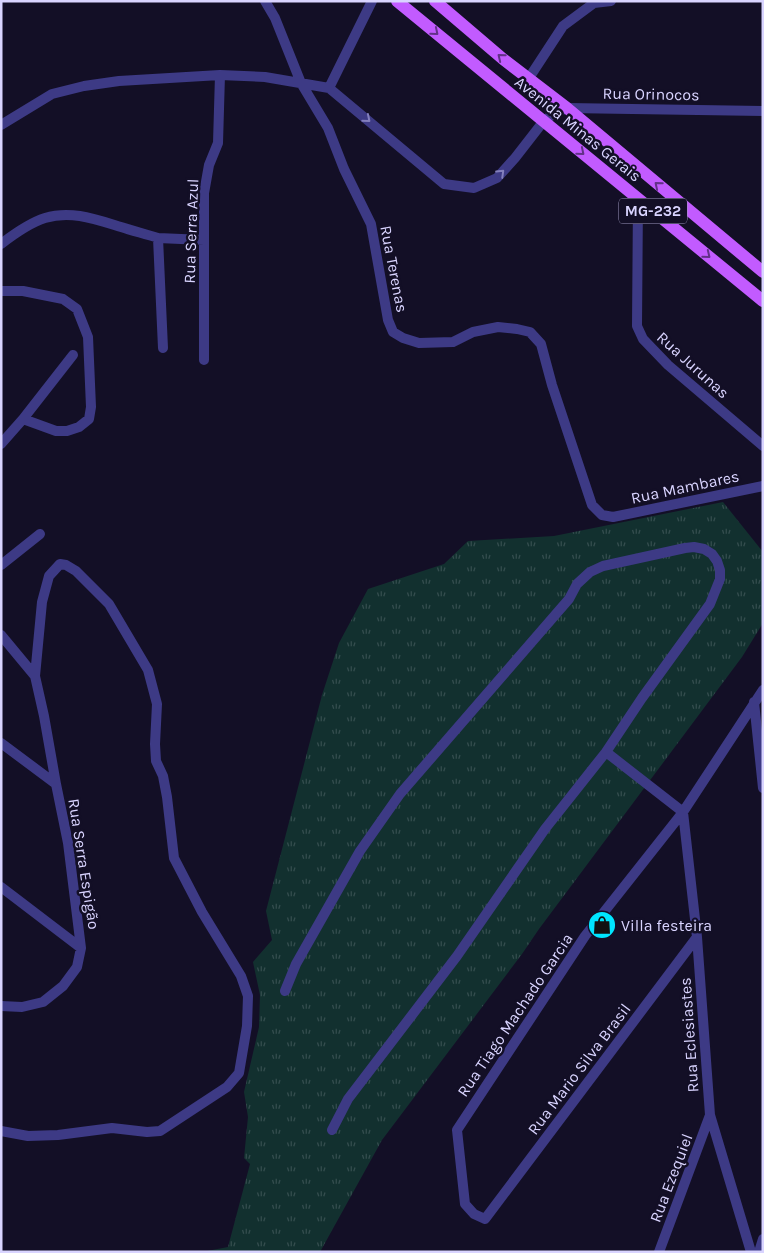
<svg xmlns="http://www.w3.org/2000/svg" width="764" height="1253" font-family="Karla,sans-serif">
<style>
.grass{fill:url(#grass-tufts)}
.lines{fill:none;stroke-linecap:round;stroke-linejoin:round}
.minor{stroke:#3d3a85;stroke-width:10}
.primary{stroke:#c25bff;stroke-width:12}
.oneway{stroke:#623188}
.oneway2{stroke:#837fbc}
.labels{text-anchor:middle;dominant-baseline:central;stroke-width:5;stroke-linejoin:round;paint-order:stroke}
.shield{fill:#130f26;stroke:#9e99be;stroke-width:1}
.shield-label{font-size:15px;font-weight:bold;fill:#d9d4ff}
.street-label{font-size:16px;fill:#d9d4ff;stroke:#130f26}
.poi-label{font-size:16px;fill:#d9d4ff;stroke:#130f26;text-anchor:start}
</style>
<defs>
<pattern id="grass-tufts" width="24" height="20" patternUnits="userSpaceOnUse" patternTransform="scale(1.25)"><rect width="24" height="20" fill="#12302f"/><path d="M3 7l-1-3M5 7V3M7 7l1-3M15 17l-1-3M17 17v-4M19 17l1-3" fill="none" stroke="#344d4e"/></pattern>
</defs>
<rect width="100%" height="100%" fill="#130f26"/>
<path class="grass" d="M723 502 763 552V623L742 657 539 929 522 954 382 1140 320 1252H202L228 1247 250 1164 244 1158 248 1117 244 1092 259 1027 260 995 253 962 272 940 266 911 322 695 339 643 368 589 444 564 468 541 554 536Z"/>
<g class="lines">
<path class="minor" d="M265 1 275 18 301 83 328 128 344 169 371 224 388 320 393 332 403 338 419 343 453 342 473 332 498 327 517 329 530 332 541 344 552 385 592 505 602 515 613 517 763 486
M529 78 563 26 594 3 611 1
M329 88 444 184 474 188 497 178 515 158 543 122 553 114 567 108 763 111
M329 88 372 1
M1 125 52 94 84 86 119 81 220 75 265 77 329 88
M638 199 637 326 643 339 668 365 763 446
M158 238 204 240
M1 244C14 234 29 223 45 218 71 210 95 219 121 227 133 231 146 234 158 238L163 348
M1 291H23L63 299 77 309 88 337 91 407 89 419 79 427 67 431H56L23 419 1 444
M204 360V193L209 165 218 143 220 75
M23 419 73 355
M1 565 40 534
M1 635 35 676
M754 702 763 788
M1 743 56 784
M606 752 683 812 697 937 710 1115 751 1252
M1 887 81 948
M697 937 485 1219 474 1214 465 1204 457 1130 585 936 683 812 763 690
M285 991 296 964 360 851 400 794 569 599 577 584 590 572 603 566 685 548 694 547 704 549 712 554 717 561 720 570V579L710 604 642 698 606 752 545 829 457 956 348 1099 332 1130
M1 1006 22 1007 43 1002 63 986 77 967 81 948 68 843 56 784 44 716 35 676 42 602 49 576 60 564 66 565 76 571 109 604 148 670 157 704 155 744 156 761 163 776 167 797 174 858 202 912 241 976 248 996 247 1026 239 1073 227 1087 160 1131 147 1132 112 1128 58 1135 28 1136 1 1131
M659 1252 710 1115
M759 1252 763 1239"/>
<path class="primary" d="M397 1 763 301
M435 1 503 59 567 108 763 272"/>
</g>
<defs><path id="oneway-chevron" d="M-2-3.5L2.5 0L-2 3.5" fill="none" stroke-width="1.6" stroke-linecap="round" stroke-linejoin="round" transform="scale(1.25)"/></defs>
<g class="oneway">
<use href="#oneway-chevron" transform="translate(435 32) rotate(40)"/>
<use href="#oneway-chevron" transform="translate(501 57) rotate(-141)"/>
<use href="#oneway-chevron" transform="translate(581 152) rotate(40)"/>
<use href="#oneway-chevron" transform="translate(658 185) rotate(-140)"/>
<use href="#oneway-chevron" transform="translate(707 255) rotate(39)"/>
</g>
<g class="oneway2">
<use href="#oneway-chevron" transform="translate(367 119) rotate(40)"/>
<use href="#oneway-chevron" transform="translate(501 173) rotate(-44)"/>
</g>
<defs>
<symbol id="shop-disc" viewBox="-11 -11 22 22"><circle r="9.5" fill="#00e5ff" stroke="#130f26"/><path d="M-5-2.5h2.3a2.7 3.5 0 0 1 5.4 0H5L5.5 6h-11ZM-1.5-2.5h3a1.5 2.3 0 0 0-3 0Z" fill="#111"/></symbol>
</defs>
<g fill-rule="evenodd">
<use href="#shop-disc" x="586" y="909" width="32" height="32"/>
</g>
<g class="labels">
<rect class="shield" x="619" y="198.5" width="68" height="25" rx="4"/>
<g class="shield-label">
<text x="653" y="211">MG-232</text>
</g>
<g class="street-label">
<text transform="translate(651 94) rotate(1)">Rua Orinocos</text>
<text transform="translate(578 129) rotate(39)">Avenida Minas Gerais</text>
<text transform="translate(191 231) rotate(-88)">Rua Serra Azul</text>
<text transform="translate(394 269) rotate(79)">Rua Terenas</text>
<text transform="translate(693 365) rotate(42)">Rua Jurunas</text>
<text transform="translate(685 487) rotate(-12)">Rua Mambares</text>
<text transform="translate(84 864) rotate(81)">Rua Serra Espigão</text>
<text transform="translate(515 1015) rotate(-56)">Rua Tiago Machado Garcia</text>
<text transform="translate(689 1035) rotate(-94)">Rua Eclesiastes</text>
<text transform="translate(579 1069) rotate(-53)">Rua Mario Silva Brasil</text>
<text transform="translate(671 1178) rotate(-69)">Rua Ezequiel</text>
</g>
<g class="poi-label">
<text x="621" y="925">Villa festeira</text>
</g>
</g>
<rect width="764" height="1253" fill="none" stroke="#d9d4ff" stroke-width="5"/>
</svg>
